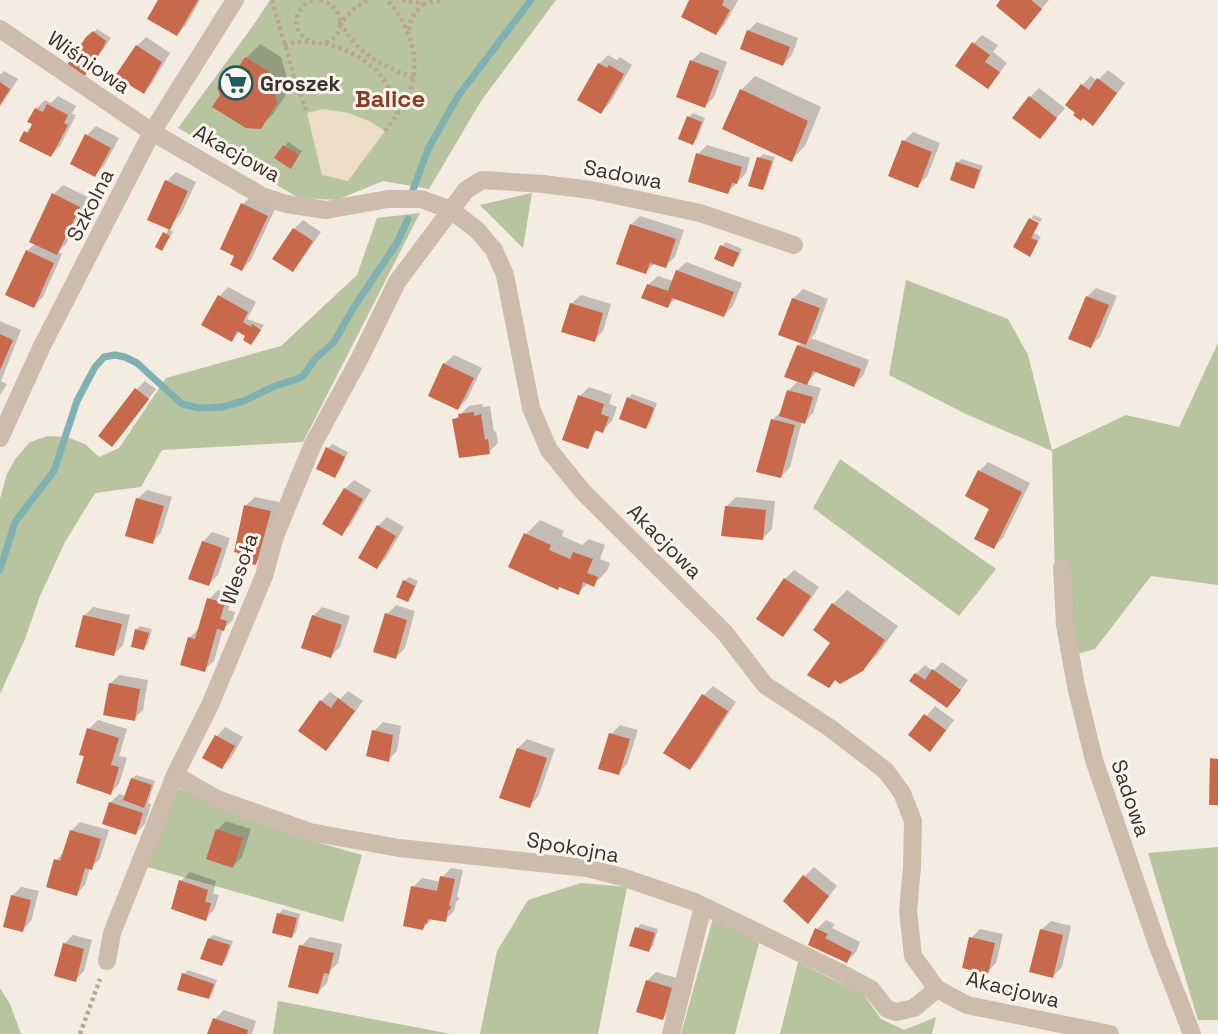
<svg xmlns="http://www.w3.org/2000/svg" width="1218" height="1034" font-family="'Space Grotesk',sans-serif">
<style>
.green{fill:#b8c4a0}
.plaza{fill:#ecdcc8}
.shadow{fill:#0003}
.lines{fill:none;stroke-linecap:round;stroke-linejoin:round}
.stream{stroke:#7fb0b2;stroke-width:7}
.building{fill:#c8694b}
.path{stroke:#b9a596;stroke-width:4.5;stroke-dasharray:3.5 3.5;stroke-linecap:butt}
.minor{stroke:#cdbbac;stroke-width:18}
.labels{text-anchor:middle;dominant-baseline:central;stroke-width:6;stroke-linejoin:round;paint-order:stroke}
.street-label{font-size:21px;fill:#3b302b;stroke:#fbf5ee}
.poi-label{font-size:21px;font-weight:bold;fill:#3b302b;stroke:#fbf5ee;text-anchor:start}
.quarter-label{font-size:24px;font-weight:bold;fill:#8c3b22;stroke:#fbf5ee}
</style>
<rect width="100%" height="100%" fill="#f4ebe1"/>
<path class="green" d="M270 0H556L481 101 429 189 383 181 337 200 299 198 178 128 255 23Z
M532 193 523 248 480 205Z
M420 213 303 442 162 450 141 487 95 493 65 542 40 596 25 639 0 694V499L7 474 16 458 30 442 48 436 67 437 85 444 99 457 119 448 166 378 281 346 357 275 377 218Z
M906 280 1008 319 1028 355 1052 450 1126 415 1179 427 1218 343V585L1151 576 1095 649 1065 657 1055 580 1052 451 968 415 889 375Z
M840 459 996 569 959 616 813 508Z
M178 788 292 835 362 855 343 922 144 866Z
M1218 847V1020H1198L1148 853Z
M581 883 627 887 598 1034H480L497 951 528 900Z
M713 918 759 943 735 1034H681Z
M798 962 864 995 881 1019 904 1030 936 1017 932 1034H780Z
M0 988 10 1004 21 1034H0Z
M278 1001 451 1034H273Z"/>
<path class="plaza" d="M322 109 349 113 369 121 385 131 348 181 322 175 307 113Z"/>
<path class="shadow" d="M160 0H200L186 25 177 34Z
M691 0H738L725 24 716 33Z
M1003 0H1049L1034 18Z
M757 22 798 38 792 55 783 64 748 31Z
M97 29 111 38 92 65 83 74 88 38Z
M982 35 998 45 993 52 1007 63 996 78 987 87 973 44Z
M146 37 170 53 152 83 143 92 137 46Z
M260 44 281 57 290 88 274 113 260 127 222 84 236 69H239L246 58Z
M701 52 727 62 714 97 705 106 691 61Z
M608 55 617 60 620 57 632 65 610 103 601 112 599 64Z
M1108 70 1125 83 1102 114 1093 123 1082 85 1091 76 1097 81Z
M4 71 18 79 0 107V75Z
M755 76 821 107 805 146 791 160 741 90Z
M1039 88 1065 108 1040 137 1030 97Z
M58 96 76 106 72 114 76 115 60 146 51 155 26 132 35 123 36 109 45 100 51 103Z
M693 113 705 118 697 139 693 143 689 117Z
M96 126 119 138 104 166 95 175 72 163 87 135Z
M913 132 940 143 927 177 917 186 904 141Z
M288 142 302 151 294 163 277 157Z
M707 145 750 158 746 173 728 192 698 154Z
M763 154 775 157 766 184 762 188 759 158Z
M962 159 983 166 977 183 973 187 957 163Z
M176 172 196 182 182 212 169 228 167 181Z
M63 185 88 197 66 244 58 252 62 254 43 297 34 306 27 251 36 243 54 194Z
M252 195 276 207 251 260 242 269 236 255 243 204Z
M1034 215 1042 219 1040 222 1031 218Z
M640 216 684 230 675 257 665 266 655 263 646 272 631 225Z
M303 220 321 232 301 261 292 270 294 229Z
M1029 220 1038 225 1034 233 1041 237 1029 254Z
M169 229 173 232 162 249 157 246Z
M726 242 742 249 737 261 732 265 722 246Z
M686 262 742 283 733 306 724 315 676 298 668 306 648 285 658 276 673 281 677 271Z
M228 287 256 302 247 319 264 325 251 343 248 335 240 331 232 340 219 297Z
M1096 288 1117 296 1100 337 1090 346 1087 297Z
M803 289 828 299 815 334 811 338 869 360 863 376 854 385 817 370 815 374 806 384 821 388 813 413 804 422 802 421 790 467 781 477 772 420 782 411 789 390 799 380 798 346 802 342 780 333 794 298Z
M581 295 611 304 603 331 594 340 571 304Z
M0 321 21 330 1 381 7 384 0 395Z
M454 355 482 368 467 399 458 408 444 364Z
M145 381 156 389 121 436 112 445 136 390Z
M589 387 612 395 609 404 617 407 612 421 602 431 599 429 594 434 591 443 587 447 580 396Z
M632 394 657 403 650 423 646 427 628 398Z
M482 404 483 407 490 406 494 432 496 431 498 443 489 452 454 420 469 406Z
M332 444 348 452 339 472 334 476 328 448Z
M988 462 1030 483 1003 538 993 547 991 508 979 471Z
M354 480 371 490 351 524 342 533 345 489Z
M147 490 172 497 161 533 152 542 137 499Z
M255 497 279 502 264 554 255 564 245 506Z
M736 497 775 501 772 529 763 538 726 507Z
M387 517 404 527 386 558 377 567 378 526Z
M540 520 564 531 562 536 582 545 589 539 605 545 600 559 610 563 607 571 593 585 588 583 578 593 526 534Z
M212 532 230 538 218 575 209 584 203 542Z
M794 570 819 587 792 626 783 635 785 579Z
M409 577 418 581 412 596 408 600 404 581Z
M218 590 233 594 228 610 235 612 233 620 223 629 214 661 204 670 189 638 199 629 209 599Z
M847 590 898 626 877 655 862 669 836 679 829 686 833 642V604Z
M396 605 415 611 405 648 396 657 387 614Z
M93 607 130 615 123 645 114 654 84 616Z
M322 607 350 616 340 647 331 656 313 616Z
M140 626 152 629 148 644 144 648 136 630Z
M942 662 968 680 956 697 947 706 916 674 925 665 933 671Z
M119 675 148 680 143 710 134 719 110 684Z
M713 686 736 702 699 759 690 768 704 695Z
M348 691 363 701 335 739 326 749 321 701 330 692 340 699Z
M935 706 954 720 939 740 930 749 911 735Z
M98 720 127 729 119 756 127 758 119 784 110 793 86 755 89 729Z
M383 722 401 726 397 751 388 760 374 731Z
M620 725 638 730 627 764 618 774 611 734Z
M225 727 243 737 231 758 222 767 216 737Z
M527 739 555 749 538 797 529 806 518 748Z
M136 775 155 781 148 803 151 804 145 824 136 833 110 803 119 794 126 796 132 779Z
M226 821 251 829 242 857 233 866 217 830Z
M80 822 109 830 100 859 90 868 85 885 76 894 56 860 65 851 71 831Z
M814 867 837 886 817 912 808 921 805 876Z
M451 868 463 870 457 897H459V899L456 902 454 911 445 920 432 919 423 928 413 887 422 878 441 882 442 877Z
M190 872 216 881 213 894 219 895 214 910 205 919 181 881Z
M21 887 39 891 31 921 22 930 12 896Z
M283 909 300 914 296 932 292 936 279 914Z
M826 920 835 924 832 928 860 942 856 952 847 961 810 944 817 929Z
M1051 921 1071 926 1062 967 1053 976 1041 930Z
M641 924 658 929 653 946 649 950 637 928Z
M980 929 1003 934 996 963 987 972 971 938Z
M73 935 92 940 84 971 75 980 64 944Z
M213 935 233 941 226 960 222 964 209 939Z
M310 937 342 944 338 963 330 971 327 983 318 992 301 946Z
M188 970 217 980 213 992 209 997 184 974Z
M656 972 680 979 672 1009 663 1018 647 981Z
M224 1010 256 1021 252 1034H209L215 1019Z"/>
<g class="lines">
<path class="stream" d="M413 190 428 149 458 96 531 0
M0 570 15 522 54 471 77 401 95 367 104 357 115 355 125 357 137 363 182 404 199 408 222 407 244 401 275 386 297 379 303 376 316 358 334 342 354 307 397 243 408 219"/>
</g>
<path class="building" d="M158 0H198L177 36 147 19Z
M689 0H724L722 5 730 10 716 35 681 17Z
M1000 0H1031L1042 9 1025 30 996 6Z
M747 30 790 47 783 66 740 49Z
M93 31 106 41 103 48 84 77 67 65 86 37Z
M972 42 990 55 985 62 1000 72 988 89 955 66Z
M136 45 162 62 144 94 115 76Z
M245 57 268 71 273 85 277 103 261 129 246 128 212 107 220 95 217 87 220 83 228 82Z
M690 60 719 71 705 108 676 97Z
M598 63 607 68 609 65 624 74 601 114 577 100Z
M1097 78 1117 93 1093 126 1083 118 1081 121 1073 115 1075 113 1065 105 1081 84 1089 90Z
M0 82 10 89 0 105Z
M740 89 808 121 792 162 722 129Z
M1029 96 1057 118 1040 139 1012 118Z
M47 104 68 115 64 123 68 125 51 157 19 141 24 131 28 133 32 124 27 122 35 108 43 112Z
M687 116 702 122 693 145 678 139Z
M85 134 111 148 95 177 70 164Z
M902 140 932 152 918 188 888 176Z
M283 145 299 155 291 169 274 158Z
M696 153 742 167 737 184 732 183 728 194 688 182Z
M757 157 772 161 763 190 748 186Z
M956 162 980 170 974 189 950 180Z
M165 180 188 191 170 230 147 220Z
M52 193 80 207 57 255 29 242Z
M241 203 268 216 242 271 230 265 234 256 220 249Z
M1029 218 1039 223 1031 238 1038 241 1030 257 1013 247Z
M630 224 676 239 666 268 650 263 646 274 616 264Z
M293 228 313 241 293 272 272 259Z
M163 232 170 236 162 251 155 247Z
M720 245 739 253 733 267 714 259Z
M26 250 54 263 34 308 5 295Z
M676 270 734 292 724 317 672 298 668 308 641 298 647 284 668 291Z
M218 295 248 312 243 322 251 327 252 324 261 330 251 345 243 340 245 336 237 331 232 342 201 325Z
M1086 296 1109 305 1091 348 1068 339Z
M792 298 820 308 806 345 778 335Z
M570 303 603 313 595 342 561 332Z
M0 334 13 340 0 370Z
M797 345 861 369 854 387 813 371 807 385 784 377Z
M443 363 474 378 458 410 428 396Z
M135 388 149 399 112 447 98 436Z
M787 390 813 397 805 424 779 416Z
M578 395 604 404 601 414 609 417 603 433 595 430 588 449 562 440Z
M627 397 654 408 646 429 619 419Z
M474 412V416L481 414 485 440 488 439 490 454 459 458 452 419 459 418 458 414Z
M771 419 795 425 781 478 756 472Z
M326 447 345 457 335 478 316 469Z
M978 470 1022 492 994 549 974 539 989 509 965 496Z
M344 488 363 499 342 536 322 524Z
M136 498 164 506 153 544 125 536Z
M244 505 271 511 256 565 236 561 238 553 234 552Z
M725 506 766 510 763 540 721 536Z
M377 525 396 536 377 569 358 558Z
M524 533 551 545 549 550 570 559 573 552 593 559 587 573 598 577 594 587 583 582 579 595 559 587 558 590 508 567Z
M202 541 222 548 209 586 188 579Z
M784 578 811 596 783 637 756 619Z
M403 580 415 586 408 602 396 597Z
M207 598 225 603 220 619 227 621 224 631 217 629 205 672 180 665 188 637 195 639Z
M832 603 885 640 863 671 840 684 835 680 829 688 807 675 830 643 813 630Z
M385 613 407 620 396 659 373 652Z
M83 615 122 624 114 656 75 647Z
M312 615 342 625 331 658 301 648Z
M135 629 149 633 144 650 131 647Z
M932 669 961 690 947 708 909 681 915 673 925 680Z
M109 683 140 689 135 721 103 715Z
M702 694 728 711 690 770 663 753Z
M338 698 355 711 326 751 298 731 320 700 331 708Z
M924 714 946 730 930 752 908 735Z
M87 728 119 738 111 765 119 767 111 795 76 783 84 756 79 755Z
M372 730 393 735 389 762 366 756Z
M609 733 630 739 619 775 598 769Z
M215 735 235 746 222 769 202 758Z
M517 748 547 758 530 808 499 798Z
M1210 758 1218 759V805H1209Z
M131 778 152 785 144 808 123 800Z
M109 802 143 813 136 835 102 824Z
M216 829 243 838 233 868 206 859Z
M70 830 101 839 92 870 85 868 77 896 46 887 54 859 60 861Z
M803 875 829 896 808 924 783 901Z
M440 876 455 879 449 906H451L450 910H448L446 922 428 919 427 924 425 923 423 930 403 926 411 886 437 891Z
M179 880 208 890 205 902 211 903 206 921 171 909Z
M11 895 31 900 23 932 3 927Z
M277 913 297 918 292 938 272 933Z
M635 927 655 933 649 952 629 946Z
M815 928 828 934 825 938 852 952 847 963 808 945Z
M1040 929 1063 935 1053 978 1029 972Z
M969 937 995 943 988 974 962 968Z
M208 938 230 945 222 966 200 959Z
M63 943 84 949 76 982 54 976Z
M299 945 334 953 329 974 324 973 318 994 288 987Z
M182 973 214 984 209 999 177 990Z
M646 980 672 988 663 1020 636 1012Z
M213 1018 248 1030 247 1034H207Z"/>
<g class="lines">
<path class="path" d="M272 0 294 76 307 113
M367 0 353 10 340 23C360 56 379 64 414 78
M402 0 423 4 442 0
M409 30C410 18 415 12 423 4
M309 41C289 29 294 6 315 0
M325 43C362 54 391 73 397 114
M284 45C292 43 299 41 307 42 313 42 318 44 324 43 349 36 344 3 318 0
M385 131C393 120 401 110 407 98 423 64 411 26 387 0
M80 1034 100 979"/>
<path class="minor" d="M0 29 152 132 262 196 286 204 326 210 388 199H421L451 210 477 230 494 250 505 275 531 408 549 450 584 493 725 633 765 685 830 728 886 771 902 793 913 821 912 867 908 911 913 956 937 989 967 1005 1110 1034
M0 438 41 348 152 132 235 0
M1062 567 1065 625 1076 686 1094 760 1157 944 1192 1034
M175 775 217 799 310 832 399 848 587 868 622 877 695 902 837 971 871 989 887 1009 896 1012 914 1008 937 989
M107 961 112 933 175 775 210 705 264 576 275 536 313 444 361 356 397 282 466 190 482 180 543 184 591 190 700 213 794 245
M671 1034 703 906"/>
</g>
<defs>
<symbol id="supermarket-ring" viewBox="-11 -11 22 22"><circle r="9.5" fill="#fbf5ee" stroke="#1f5a5e" stroke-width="1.5"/><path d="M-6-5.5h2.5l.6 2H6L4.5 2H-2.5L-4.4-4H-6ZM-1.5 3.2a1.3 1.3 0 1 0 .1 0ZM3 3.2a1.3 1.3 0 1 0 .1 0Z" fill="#1f5a5e"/></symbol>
</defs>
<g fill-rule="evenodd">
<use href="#supermarket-ring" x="217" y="64" width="38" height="38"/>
</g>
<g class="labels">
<g class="street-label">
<text transform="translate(89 62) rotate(34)">Wiśniowa</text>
<text transform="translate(237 153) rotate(29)">Akacjowa</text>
<text transform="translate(623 174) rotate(11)">Sadowa</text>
<text transform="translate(90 205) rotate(-63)">Szkolna</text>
<text transform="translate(665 541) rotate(45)">Akacjowa</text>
<text transform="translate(239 569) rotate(-71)">Wesoła</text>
<text transform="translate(1131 798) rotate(71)">Sadowa</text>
<text transform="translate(573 847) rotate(10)">Spokojna</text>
<text transform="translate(1013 989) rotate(14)">Akacjowa</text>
</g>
<g class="poi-label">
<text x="260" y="83">Groszek</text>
</g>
<g class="quarter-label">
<text x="390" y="98">Balice</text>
</g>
</g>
</svg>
